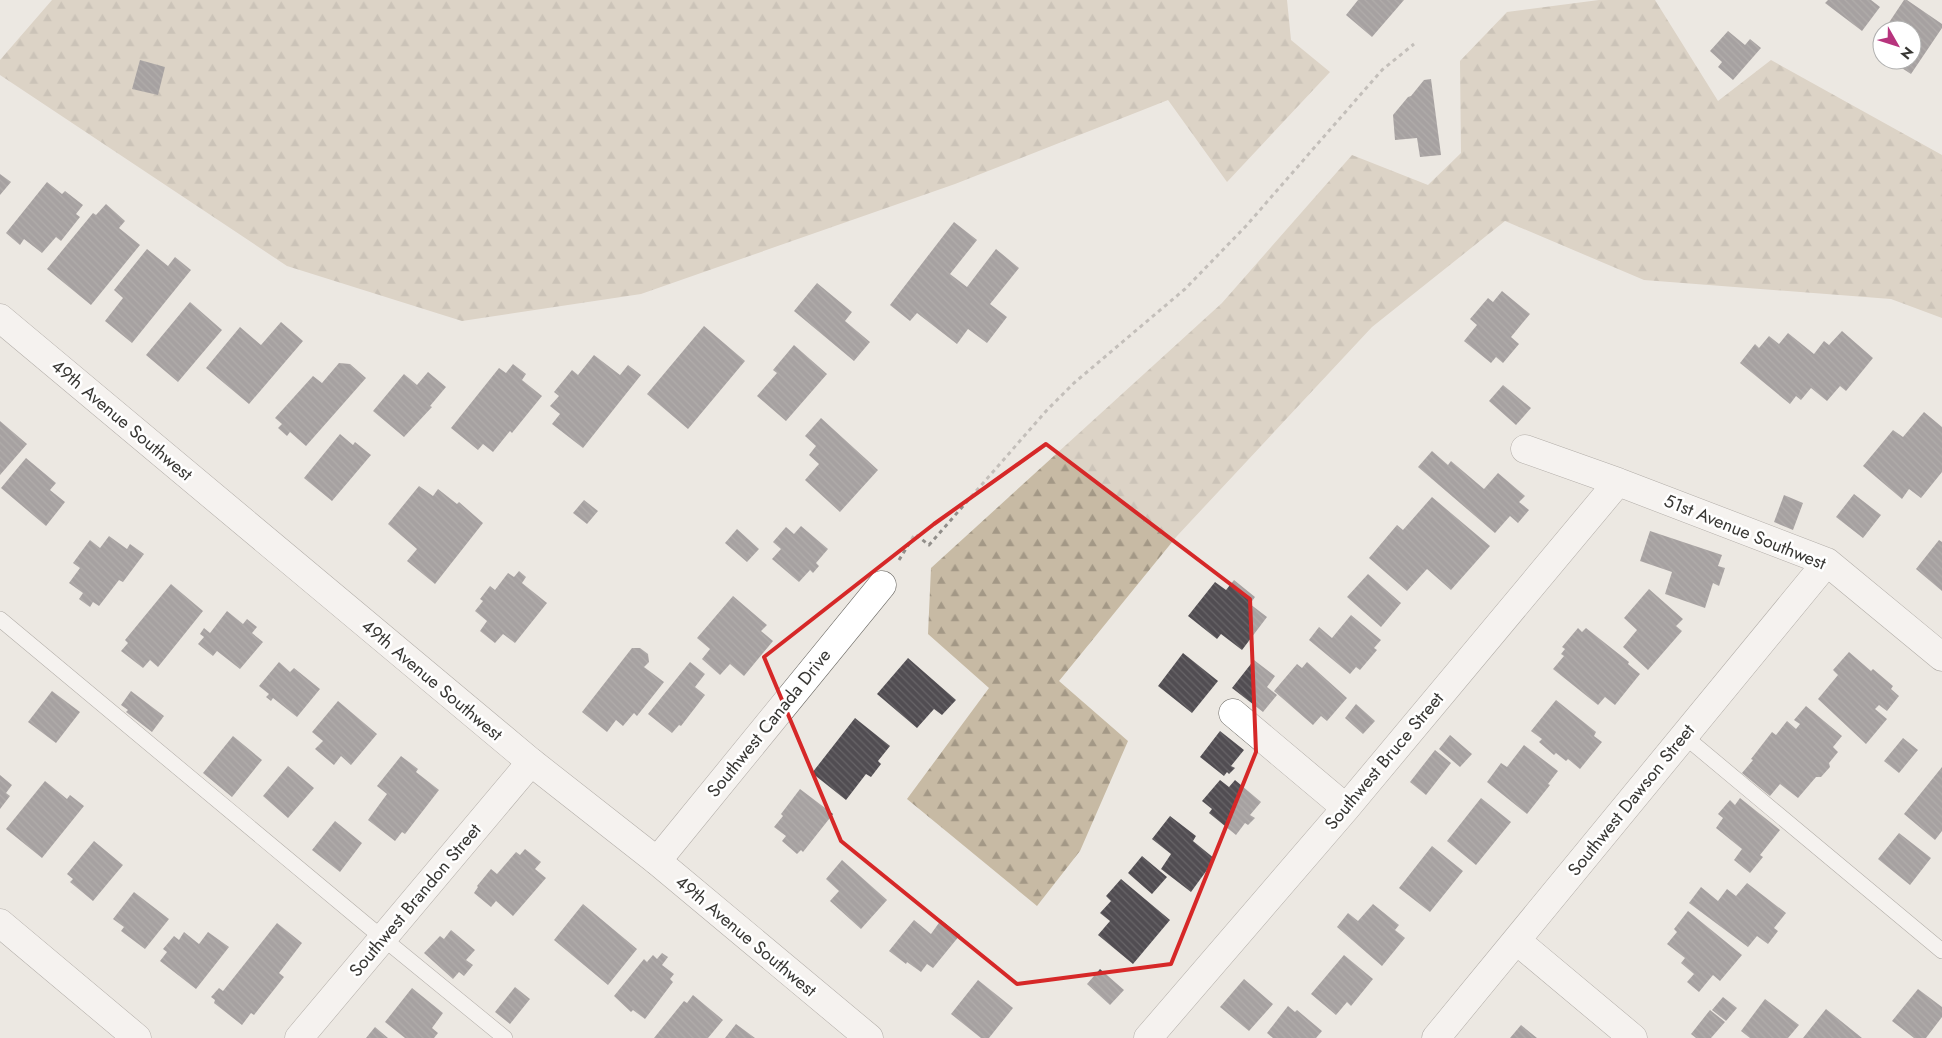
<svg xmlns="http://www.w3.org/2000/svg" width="1942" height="1038" font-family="Jost,sans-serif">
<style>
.forest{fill:url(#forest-firs)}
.building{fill:url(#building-back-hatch)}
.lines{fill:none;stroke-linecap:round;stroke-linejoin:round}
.lane-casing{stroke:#6b6863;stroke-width:16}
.street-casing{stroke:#6b6863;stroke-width:29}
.secondary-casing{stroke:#6b6863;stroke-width:29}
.path{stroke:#918e8a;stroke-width:3;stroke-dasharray:4 4;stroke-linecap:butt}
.lane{stroke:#fff;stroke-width:15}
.street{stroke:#fff;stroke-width:28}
.secondary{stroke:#fff;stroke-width:28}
.marked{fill:none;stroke:#d62828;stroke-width:4;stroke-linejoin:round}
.labels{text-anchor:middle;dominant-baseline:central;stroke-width:5;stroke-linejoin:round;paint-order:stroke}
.street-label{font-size:18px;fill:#383734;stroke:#fff}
</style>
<defs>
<pattern id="forest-firs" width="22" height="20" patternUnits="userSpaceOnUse" patternTransform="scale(1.25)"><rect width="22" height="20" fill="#c7baa4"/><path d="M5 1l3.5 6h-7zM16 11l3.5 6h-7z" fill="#a39886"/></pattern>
<pattern id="building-back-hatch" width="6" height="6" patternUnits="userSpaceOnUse" patternTransform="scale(1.25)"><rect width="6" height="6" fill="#514d52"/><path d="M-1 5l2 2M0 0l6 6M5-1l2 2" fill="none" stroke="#686568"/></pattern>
</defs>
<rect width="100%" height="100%" fill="#ece8e2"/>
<path class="forest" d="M52 0H1287L1291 40 1330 72 1227 182 1168 100 955 184 641 294 462 321 287 266 0 75V60Z
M1599 0H1655L1718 101 1771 60 1942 155V318L1891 299 1644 280 1505 221 1372 327 1177 536 1059 681 1128 741 1080 851 1037 906 907 799 989 688 928 634 931 568 1222 303 1352 155 1428 185 1461 153 1460 61 1507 12Z"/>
<path class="building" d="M1358 0H1404L1372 37 1346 15Z
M1828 0H1871L1880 7 1862 31 1825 3Z
M1904 0H1907L1942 24V28L1911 74 1894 63 1895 60H1912V30H1884Z
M1728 31 1745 45 1750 39 1761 48 1733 80 1718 67 1722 62 1710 51Z
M1882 33V45L1877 41Z
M140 60 165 67 158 95 132 89Z
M1431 79 1441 155 1420 157 1417 138 1395 140 1393 115 1408 97 1411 96 1424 80Z
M0 174 11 182 0 195Z
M47 182 62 194 65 191 83 205 76 214 80 217 61 241 56 237 42 253 24 239 20 245 6 233Z
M106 204 125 221 119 228 140 245 91 305 47 269 93 213 96 215Z
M954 222 977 240 950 274 967 287 996 249 1019 268 990 304 1007 317 987 343 968 329 957 344 917 313 910 321 890 305Z
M147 249 168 266 175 257 191 270 132 343 105 321 123 298 114 290Z
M817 283 852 312 845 321 870 342 854 361 794 311Z
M1502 291 1530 314 1511 337 1519 344 1503 363 1496 357 1491 363 1464 341 1477 325 1470 319 1488 298 1493 302Z
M190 302 222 330 178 382 146 355Z
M281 322 303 341 249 404 206 368 240 327 261 345Z
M704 326 745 361 688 429 647 394Z
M1842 331 1873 358 1846 391 1840 386 1827 401 1811 388 1801 400 1796 396 1790 404 1740 363 1755 344 1759 348 1769 336 1779 344 1788 333 1814 354 1824 341 1829 345Z
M794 345 827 374 786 421 757 396 777 373 773 370Z
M594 355 620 375 628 365 641 375 583 448 552 424 560 414 550 406 559 396 554 392 572 370 578 375Z
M339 363 350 364 366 378 306 446 290 432 287 436 278 428 282 424 275 418 313 376 322 383Z
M513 364 526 374 522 380 542 396 512 433 510 431 493 452 483 444 478 450 451 428 499 368 506 373Z
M428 372 446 387 430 406 432 407 404 437 373 411 404 374 417 385Z
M1503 385 1531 408 1516 425 1489 401Z
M1924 412 1942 427V472L1921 498 1909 489 1902 499 1863 466 1893 430 1903 437Z
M821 418 878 470 840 512 805 480 819 464 809 455 816 446 805 436Z
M0 421 27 444 0 475Z
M340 434 353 445 355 442 371 455 332 501 304 478Z
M1432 451 1448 465 1451 461 1484 489 1498 473 1525 496 1519 502 1529 510 1518 523 1510 516 1495 533 1418 467Z
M26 458 56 483 50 490 65 502 46 526 1 488Z
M419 486 433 496 438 489 457 504 459 502 483 523 435 584 407 561 417 549 388 524Z
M1854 494 1881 515 1863 538 1836 517Z
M1784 495 1803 503 1793 530 1774 522Z
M1432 497 1490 546 1451 590 1427 569 1407 591 1369 558 1397 525 1403 530Z
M584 500 598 511 587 524 573 513Z
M801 526 828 549 816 563 819 566 813 573 810 570 799 582 772 559 781 549 773 542 786 527 794 534Z
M737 529 759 549 747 562 725 543Z
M1650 531 1722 555 1718 566 1725 568 1719 586 1713 583 1705 608 1665 594 1672 572 1640 561Z
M109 536 127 549 130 544 144 554 123 582 119 580 99 606 93 602 90 607 79 599 83 593 69 583 80 568 73 563 90 540 100 548Z
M1939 540 1942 542V591L1916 569Z
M519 571 526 577 522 583 547 603 515 643 503 634 495 643 480 631 487 621 475 611 483 601 480 599 490 586 495 590 508 573 514 577Z
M1368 574 1401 603 1381 627 1347 597Z
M1234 580 1255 597 1250 604 1267 617 1242 650 1221 634 1217 639 1188 616 1215 582 1226 590Z
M171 584 203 611 158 667 150 660 143 668 121 651 128 643 125 640Z
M1649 589 1683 619 1676 626 1682 631 1648 670 1623 647 1637 630 1624 618Z
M733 596 767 625 761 631 773 641 744 676 730 664 720 675 702 659 710 649 697 638Z
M227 611 243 624 247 619 257 627 252 633 263 642 240 669 217 651 213 656 198 644 204 637 200 634 204 628 210 633Z
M1351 615 1381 640 1374 648 1377 650 1360 670 1356 667 1350 674 1309 640 1319 627 1332 638Z
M1578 628 1582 632 1586 628 1629 662 1628 664 1640 674 1615 705 1605 697 1598 705 1553 669 1564 656 1561 654 1565 649 1562 647Z
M632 648H640L648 654 649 662 644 667 664 682 637 716 634 713 623 726 616 720 607 732 582 712Z
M1849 652 1871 671 1873 669 1893 686 1891 689 1899 696 1887 711 1879 705 1875 709 1887 719 1866 744 1818 699 1838 675 1833 670Z
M1183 653 1218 681 1192 713 1158 686Z
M908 658 956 700 942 715 934 709 917 728 877 694Z
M1254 660 1275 676 1267 687 1277 695 1263 712 1232 688Z
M279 662 290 672 294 668 320 689 297 717 273 698 271 701 266 697 269 694 259 686Z
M690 662 705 674 695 687 705 695 681 726 679 725 672 733 648 714Z
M1307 662 1347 698 1327 721 1321 716 1313 725 1274 691 1297 664 1302 668Z
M52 691 80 712 56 743 28 722Z
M131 691 164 716 152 732 126 712 128 710 121 705Z
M1556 700 1596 732 1594 736 1602 742 1580 769 1568 759 1566 761 1556 753 1554 755 1539 742 1542 739 1531 731Z
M338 701 377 734 351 765 341 756 334 765 315 749 323 741 312 732Z
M1356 704 1375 721 1363 734 1345 718Z
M1806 706 1842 736 1833 747 1838 752 1829 763 1830 767 1821 777H1816L1798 798 1780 784 1770 796 1742 773 1753 760 1751 759 1772 732 1776 735 1787 721 1796 729 1800 724 1794 720Z
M855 718 890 746 878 761 881 764 871 777 866 774 846 800 812 773Z
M1220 731 1244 750 1231 766 1235 768 1229 774 1227 772 1224 776 1200 757Z
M1450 735 1472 754 1460 767 1439 749Z
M233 736 262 760 232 797 203 773Z
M1903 738 1918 750 1899 773 1884 761Z
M1524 745 1558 771 1548 784 1550 785 1527 814 1487 782 1501 763 1507 767Z
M1435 750 1451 763 1426 795 1410 782Z
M401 756 418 769 416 772 439 790 405 834 402 832 395 841 368 820 387 794 377 786Z
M288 766 314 788 288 818 263 796Z
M1942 767V831L1935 840 1904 814Z
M0 775 12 785 6 793 10 796 0 809Z
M1220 780 1229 787 1235 780 1261 802 1250 815 1255 818 1248 825 1245 823 1236 835 1209 813 1212 809 1202 801Z
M45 781 67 799 70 795 84 806 42 858 6 829Z
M800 789 833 814 803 852 801 850 797 854 782 841 786 836 774 827 783 816 781 814Z
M1481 798 1511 822 1476 865 1447 841Z
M1740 798 1780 830 1760 855 1763 857 1750 873 1734 860 1742 849 1716 828 1723 818 1718 814 1730 800 1735 805Z
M1170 816 1196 836 1193 841 1215 859 1191 892 1161 869 1171 854 1152 839Z
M335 821 362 843 340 872 312 850Z
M1899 833 1931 858 1910 885 1878 859Z
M94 841 123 865 93 901 70 882 73 879 67 874Z
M1432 846 1463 871 1430 912 1399 888Z
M525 849 541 862 535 869 546 878 513 916 496 901 491 907 474 893 478 887 477 886 491 869 497 874 516 852 520 855Z
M1142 856 1167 877 1152 894 1128 873Z
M842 860 887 900 861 929 830 901 839 891 826 879Z
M1121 879 1170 920 1133 964 1098 935 1110 921 1100 913 1111 901 1106 896Z
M1747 883 1786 913 1774 928 1778 931 1768 944 1757 936 1748 947 1689 903 1701 887 1718 901 1727 889 1736 896Z
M134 892 169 919 145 949 121 931 124 927 113 919Z
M583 904 637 949 608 985 554 940Z
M1373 904 1399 925 1395 930 1405 938 1382 966 1337 927 1348 913 1358 921Z
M1688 911 1742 955 1720 981 1713 975 1699 992 1687 982 1694 974 1681 963 1685 958 1667 944 1677 932 1674 929Z
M914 920 931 934 941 920 960 935 933 968 927 964 921 972 907 962 906 964 889 951Z
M277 923 302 943 279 973 284 977 254 1015 251 1013 242 1025 214 1003 215 1000 211 997 219 988 223 991Z
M451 930 475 950 466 960 473 965 464 976 459 972 453 979 424 953 440 936 444 939Z
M184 932 199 944 208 932 229 947 196 989 160 961 167 952 163 949 174 936 179 940Z
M662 953 668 957 662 965 674 974 670 979 673 982 645 1019 633 1010 631 1012 614 996 644 959 647 962 653 955 657 959Z
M1344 955 1373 979 1351 1006 1347 1002 1336 1015 1311 994Z
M1100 969 1124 990 1110 1005 1087 984Z
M1244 979 1273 1004 1249 1031 1220 1007Z
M978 980 1013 1008 989 1038H981L951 1014Z
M515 987 530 999 510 1024 495 1012Z
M412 988 443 1013 432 1028 438 1033 434 1038H405L385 1022Z
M1918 989 1942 1007V1017L1926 1038H1914L1892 1021Z
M693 995 723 1020 708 1038H654L684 1001 687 1003Z
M1723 997 1737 1008 1726 1021 1712 1010Z
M1765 999 1799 1025 1788 1038H1750L1741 1031Z
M1288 1006 1295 1012 1297 1010 1322 1031 1316 1038H1273L1267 1033Z
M1826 1009 1862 1038H1803Z
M1710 1010 1725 1022 1711 1038H1696L1691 1034Z
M736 1024 755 1038H725Z
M1521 1025 1537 1038H1510Z
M375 1027 388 1038H366Z"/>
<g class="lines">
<defs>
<path id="lane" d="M0 619 368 926 505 1038
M1683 735 1942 951"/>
<path id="street" d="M0 318 531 762
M1525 449 1618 482 1827 562 1942 657
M1233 713 1346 808
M657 861 882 585
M1517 941 1633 1038
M1148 1038 1346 808 1618 482
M1436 1038 1827 562"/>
<path id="secondary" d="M0 923 137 1038
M299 1038 531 762 657 861 869 1038"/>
</defs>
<use href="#lane" class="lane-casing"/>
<use href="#street" class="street-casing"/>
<use href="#secondary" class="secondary-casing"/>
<path class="path" d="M899 560 915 534 929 545 1047 410 1074 383 1185 289 1246 226 1382 70 1414 44"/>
<use href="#lane" class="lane"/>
<use href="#street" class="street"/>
<use href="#secondary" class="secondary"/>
</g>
<path d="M0 0H1942V1038H0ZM1046 444 1250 599 1256 752 1171 964 1017 984 841 841 764 657 934 524Z" fill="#ece8e2" fill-opacity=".55" fill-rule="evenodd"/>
<path class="marked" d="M1046 444 1250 599 1256 752 1171 964 1017 984 841 841 764 657 934 524Z"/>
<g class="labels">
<g class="street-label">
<text transform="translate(122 420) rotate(40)">49th Avenue Southwest</text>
<text transform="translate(1745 532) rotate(22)">51st Avenue Southwest</text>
<text transform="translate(432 680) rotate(40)">49th Avenue Southwest</text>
<text transform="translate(769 723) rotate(-51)">Southwest Canada Drive</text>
<text transform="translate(1384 761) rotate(-50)">Southwest Bruce Street</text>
<text transform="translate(1631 800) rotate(-51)">Southwest Dawson Street</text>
<text transform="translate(415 900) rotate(-50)">Southwest Brandon Street</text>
<text transform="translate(746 936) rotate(40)">49th Avenue Southwest</text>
</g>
</g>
<g transform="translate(1897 45) rotate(129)"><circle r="24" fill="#ffffff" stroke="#afafae"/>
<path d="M0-4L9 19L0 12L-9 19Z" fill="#b7347d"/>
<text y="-8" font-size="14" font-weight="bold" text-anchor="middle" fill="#383734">N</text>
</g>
</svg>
